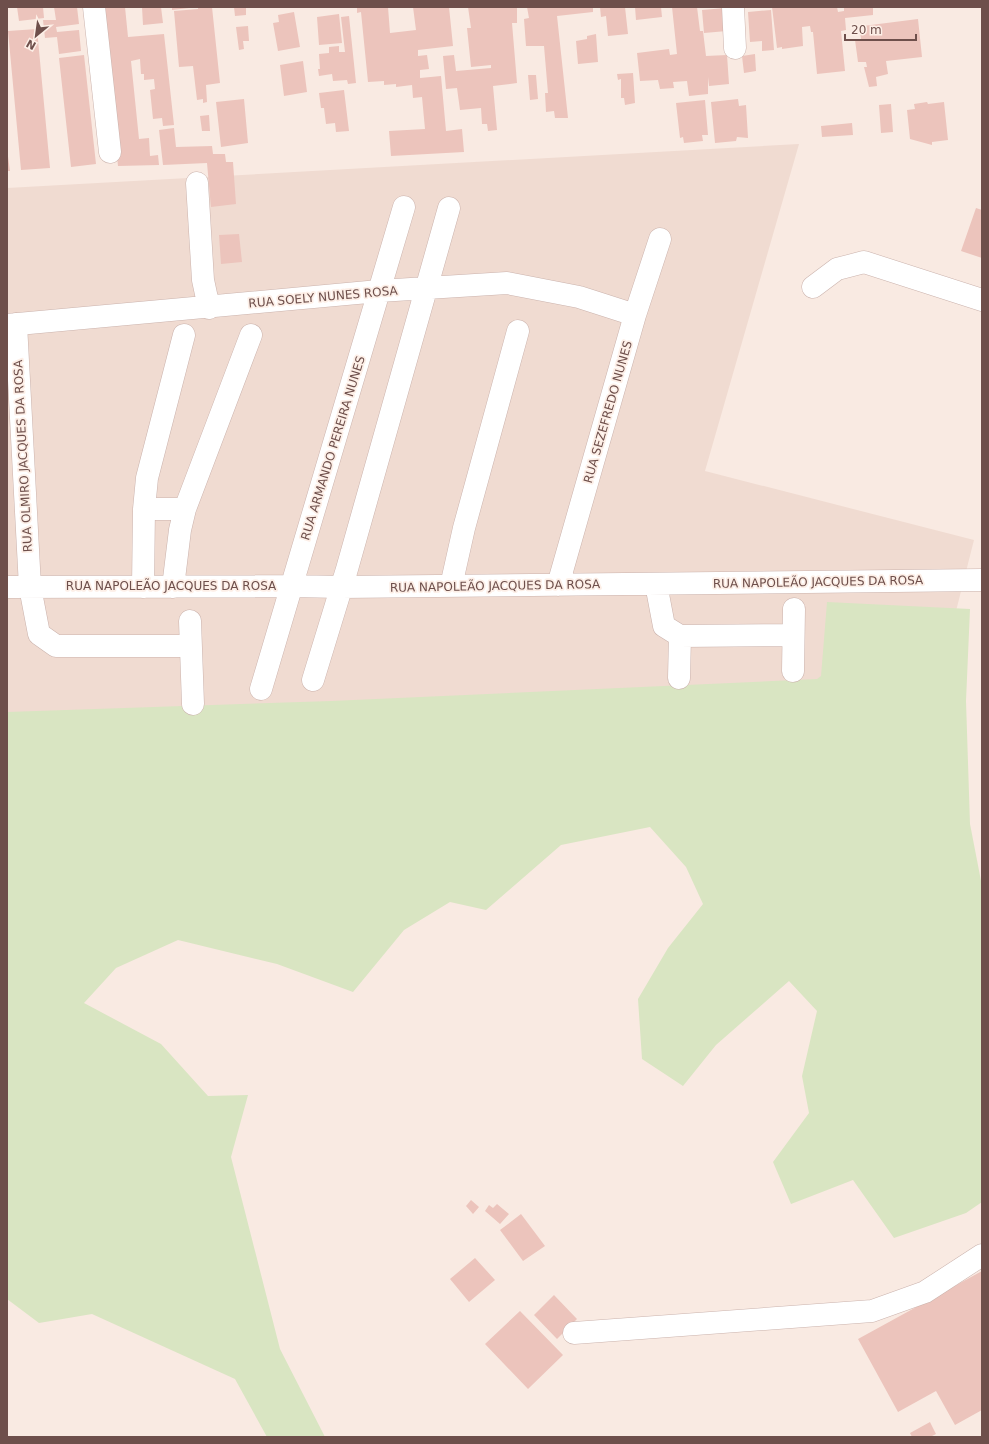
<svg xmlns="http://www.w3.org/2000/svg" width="989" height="1444" font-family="'DejaVu Sans',sans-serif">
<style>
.residential{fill:#f0dbd1}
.green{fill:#d9e5c2}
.building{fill:#ecc4bc}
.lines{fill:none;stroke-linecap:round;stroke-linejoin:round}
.minor-casing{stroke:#cbb3ad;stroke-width:23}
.minor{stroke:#fff;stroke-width:22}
.labels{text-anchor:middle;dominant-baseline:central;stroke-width:3.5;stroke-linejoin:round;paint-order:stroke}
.street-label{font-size:12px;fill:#6e4f4b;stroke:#fdefe7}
</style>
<rect width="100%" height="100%" fill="#f9eae2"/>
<path class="residential" d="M799 144 705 471 974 540 938 682 7 717V188Z"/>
<path class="green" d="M827 602 970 609 966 701 970 824 982 886V1202L966 1213 894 1238 853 1180 791 1204 773 1162 809 1113 802 1076 817 1011 789 981 716 1045 683 1086 642 1059 638 999 668 948 703 904 686 867 650 827 561 845 486 910 450 902 404 930 353 992 277 964 178 940 116 968 84 1003 161 1044 208 1096 248 1095 231 1157 280 1349 325 1437H267L235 1379 92 1314 39 1323 7 1299V712L331 701 817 679 821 676Z"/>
<path class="building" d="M17 7H43L44 18 19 21Z
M54 7H77L79 24 56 27 57 32 79 30 81 51 59 54 57 37 45 38 43 20H56Z
M101 7H125L128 37 164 34 174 125 163 126 162 118 153 119 150 90 155 89 154 79 144 80V74H141L140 59 131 61 139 139 149 138 150 156 158 155 159 165 118 166Z
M142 7H161L163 23 143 25Z
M172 7H189V8L172 10Z
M198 7H212L220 83 206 85 207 102 203 103V99L197 100 193 66 179 67 174 11 198 9Z
M234 7H246V15L235 16Z
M357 7H388L390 33 416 30 413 7H449L453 46 418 50V56L427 55 429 69 420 70V78L441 76 446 131 462 129 464 152 391 156 389 131 425 129 422 97 413 98 412 85 396 87V84L384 85V81L368 82 361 12 357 13Z
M468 7H517V23H512L517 83 493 86 497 130 488 131 487 124H482L481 108 460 110 457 88 446 89 443 56 454 55 456 71 491 68V65L471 67 467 28H471Z
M527 7H593V12L557 16 568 118H555L554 111 546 112 545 93H548L544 46H526L524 19 529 18Z
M600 7H625L628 34 608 36 606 16 601 17Z
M635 7H661L662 17 636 20Z
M672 7H697L700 31H703L706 56 727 55 729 84 709 86 708 77V94L689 96 687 81 673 82 674 88 660 89 658 80 640 81 637 53 669 49 670 55 677 54Z
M772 7H837L838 12 844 11V7H873V15L845 18 846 30 841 31 845 71 817 74 813 32H811L810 26 802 27 803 46 782 49V47L777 48Z
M725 8 727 31 704 33 702 10Z
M771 10 774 50 762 51V41L750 42 748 12Z
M294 12 300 47 278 51 273 23 279 22 278 15Z
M339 14 342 43 319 45 317 17Z
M349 16 356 83 348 84 347 80 333 81 332 74 319 76 318 69H320L319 54 329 53V47L339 46V52H345L341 17Z
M918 19 922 57 886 61 888 74 876 77 877 86 869 87 864 67H867L866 62H858L855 40 861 39 860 31H863V26Z
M248 26 249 41H243L244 49 239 50 236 27Z
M37 29 50 168 21 170 8 31Z
M596 34 598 62 578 64 576 41 587 39V36Z
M755 54 756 71 744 73 742 56Z
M84 55 96 164 71 167 59 58Z
M303 61 307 92 284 96 280 65Z
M633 73 635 103 625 105 624 98H621V79L618 80 617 74Z
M528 75H536L538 99 530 100Z
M344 90 349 131 336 132 335 123 326 124 324 108H321L319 93Z
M244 99 248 143 221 147 216 102Z
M738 99 739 106 746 105 748 138 737 137 736 141 715 143 711 102Z
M705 100 708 135H702L703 141 684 143 683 137 680 138 676 103Z
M927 102 928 104 944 102 948 140 932 142V145L910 139 907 110 915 109 914 104Z
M891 104 893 132 881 133 879 105Z
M209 115 210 131H202L200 116Z
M852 123 853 135 822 137 821 126Z
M174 128 176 147 212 146 213 154H225L226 162H233L236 204 211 207 207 163 163 165 159 130Z
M7 149 10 171H7Z
M976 208 982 210V258L961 251Z
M239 234 242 262 221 264 219 235Z
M471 1200 479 1207 473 1214 466 1206Z
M497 1204 509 1214 500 1224 485 1211 489 1205 493 1208Z
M521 1214 545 1246 523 1261 500 1230Z
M475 1258 495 1280 469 1302 450 1279Z
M982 1271V1410L955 1425 936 1391 898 1412 858 1339Z
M554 1295 577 1319 557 1339 534 1315Z
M520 1311 563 1355 528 1389 485 1344Z
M930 1422 936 1434 930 1437H912L910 1433Z"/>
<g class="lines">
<defs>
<path id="minor" d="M94 7 110 152
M733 7 735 48
M197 183 203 280 209 308
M813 287 837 269 864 262 982 300
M16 324 30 587 39 634 56 646H190
M7 325 379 291 507 283 579 297 635 315
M144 509H185
M656 584 664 626 680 636 793 635
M558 585 635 315 660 239
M451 586 464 528 518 331
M7 587 292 586 341 587 982 580
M143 587 144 509 147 478 184 335
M173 587 180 530 185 509 251 335
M190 621 193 704
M793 671 794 609
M679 678 680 636
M313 680 347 569 449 208
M261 689 404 207
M574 1333 872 1311 925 1292 982 1255"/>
</defs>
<use href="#minor" class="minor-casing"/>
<use href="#minor" class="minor"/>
</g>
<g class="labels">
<g class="street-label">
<text transform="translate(323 297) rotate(-5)">RUA SOELY NUNES ROSA</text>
<text transform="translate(608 412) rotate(-74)">RUA SEZEFREDO NUNES</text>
<text transform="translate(333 448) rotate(-73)">RUA ARMANDO PEREIRA NUNES</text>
<text transform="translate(23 456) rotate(-93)">RUA OLMIRO JACQUES DA ROSA</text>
<text transform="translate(818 582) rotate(-1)">RUA NAPOLEÃO JACQUES DA ROSA</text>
<text x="171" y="586">RUA NAPOLEÃO JACQUES DA ROSA</text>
<text transform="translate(495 586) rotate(-1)">RUA NAPOLEÃO JACQUES DA ROSA</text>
</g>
</g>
<rect width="989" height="1444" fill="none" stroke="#6e4f4b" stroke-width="16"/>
<g transform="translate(36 36) rotate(209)" stroke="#fdefe7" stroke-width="3" paint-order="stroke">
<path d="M0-3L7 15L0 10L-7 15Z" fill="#6e4f4b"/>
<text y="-6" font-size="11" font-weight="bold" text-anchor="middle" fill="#6e4f4b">N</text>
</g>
<path d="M845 34v6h71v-6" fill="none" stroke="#6e4f4b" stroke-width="2"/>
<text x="851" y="34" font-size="12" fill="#6e4f4b" stroke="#fdefe7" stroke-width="3" paint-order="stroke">20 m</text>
</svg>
